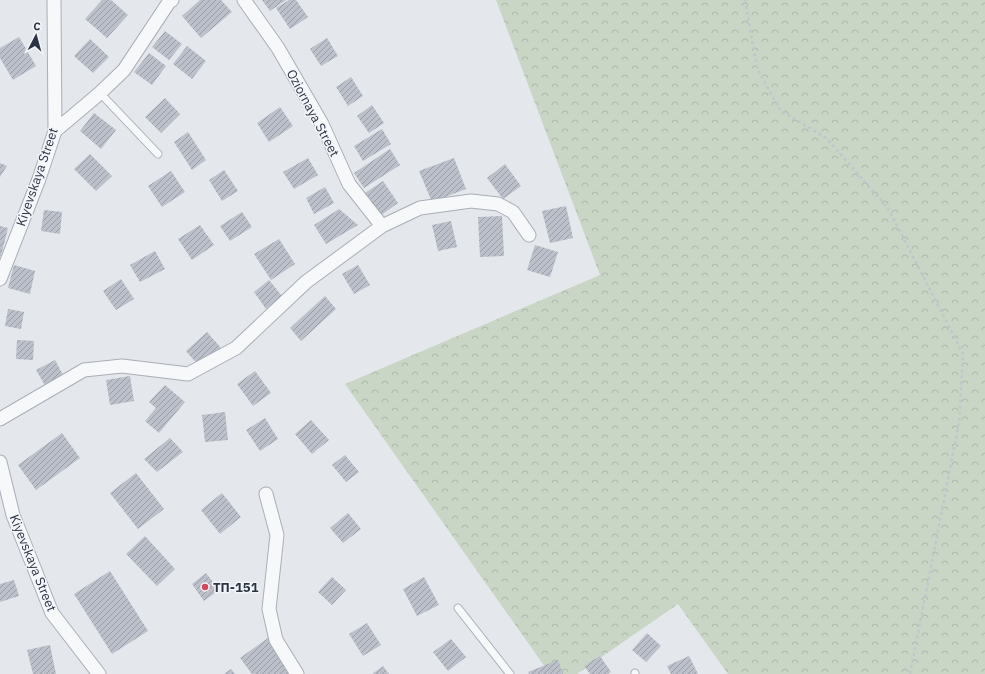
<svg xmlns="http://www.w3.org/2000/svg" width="985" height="674" font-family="'IBM Plex Sans',sans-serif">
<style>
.forest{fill:url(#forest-crowns)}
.building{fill:url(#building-hatch)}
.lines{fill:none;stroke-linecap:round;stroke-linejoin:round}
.lane-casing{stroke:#a9aeb7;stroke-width:9}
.street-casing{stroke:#a9aeb7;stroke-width:15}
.path{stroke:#c2c5cb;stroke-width:2.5;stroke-dasharray:3 3;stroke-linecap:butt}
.lane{stroke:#f7f8fa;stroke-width:7}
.street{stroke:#f7f8fa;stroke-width:13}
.poi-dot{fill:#d1495b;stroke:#f4f6f9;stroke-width:1.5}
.labels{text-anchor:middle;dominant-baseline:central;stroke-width:3;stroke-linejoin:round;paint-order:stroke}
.street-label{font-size:13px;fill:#2b3445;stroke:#f4f6f9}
.poi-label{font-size:13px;font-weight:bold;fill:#2b3445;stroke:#f4f6f9;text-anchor:start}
</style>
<defs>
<pattern id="forest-crowns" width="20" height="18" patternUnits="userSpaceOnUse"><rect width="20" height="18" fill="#c9d6c5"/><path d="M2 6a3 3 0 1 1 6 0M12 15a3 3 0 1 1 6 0" fill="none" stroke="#adb8ab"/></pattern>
<pattern id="building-hatch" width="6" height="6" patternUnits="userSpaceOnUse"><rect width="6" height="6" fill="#bbc0ca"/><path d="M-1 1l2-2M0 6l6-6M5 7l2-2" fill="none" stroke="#989da6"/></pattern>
</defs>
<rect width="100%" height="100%" fill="#e4e7ec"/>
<path class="forest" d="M496 0H985V674H728L678 604 577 674H550L345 384 600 275Z"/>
<path class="building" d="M102 0H111L128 15 107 38 85 19Z
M200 0H221L232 12 201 38 182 16Z
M262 0H286L270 11Z
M289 0H296L308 17 290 29 276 8Z
M165 31 182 44 169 60 152 47Z
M19 37 36 66 13 80 0 58V48Z
M327 38 338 56 321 66 310 49Z
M90 39 109 57 93 73 74 56Z
M187 46 206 61 192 79 173 64Z
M149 53 166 66 152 85 134 72Z
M351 77 363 96 348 106 336 87Z
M165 98 180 114 161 133 145 117Z
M372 105 384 123 369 133 357 116Z
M280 107 293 126 269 142 257 123Z
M94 113 116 130 101 149 80 131Z
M382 129 391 144 363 161 354 146Z
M188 132 206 160 192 170 174 142Z
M390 149 400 165 364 188 354 173Z
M90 154 112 176 96 191 74 169Z
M308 158 318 175 294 189 283 172Z
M454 158 466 189 432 202 419 171Z
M0 163 7 166 0 177Z
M505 164 521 186 503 199 487 178Z
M224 170 238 191 222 201 209 180Z
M171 171 185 192 162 207 148 186Z
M383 181 398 203 380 216 365 193Z
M325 187 334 203 314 214 306 198Z
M566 206 573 238 550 243 542 211Z
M339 209 358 225 326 244 314 225Z
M44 210 62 212 60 234 41 231Z
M242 212 252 227 230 241 220 226Z
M502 216 504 256 480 257 478 217Z
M451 221 457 247 438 251 432 225Z
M200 225 214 245 192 260 178 239Z
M0 226 8 228 1 256H0Z
M279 239 295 264 271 280 254 254Z
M535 245 558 252 550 277 527 270Z
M155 251 165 269 140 282 130 265Z
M14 265 35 271 30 294 8 288Z
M358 265 370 285 354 294 342 274Z
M121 279 134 299 116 310 103 291Z
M269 280 282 296 266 309 254 292Z
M325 296 336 309 301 341 290 328Z
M8 309 24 312 21 329 5 326Z
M207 332 221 348 199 366 186 351Z
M17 340 34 341 33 360 16 359Z
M55 360 64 377 46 387 36 370Z
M255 371 271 393 253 406 237 384Z
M130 376 134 401 110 405 106 380Z
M165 385 185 402 159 433 145 421 156 408 149 402Z
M225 412 228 440 205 442 202 415Z
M265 418 278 439 260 451 246 430Z
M311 420 329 440 312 454 295 434Z
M62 433 80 458 36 490 18 465Z
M170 438 183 452 157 472 144 459Z
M345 455 359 472 346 482 332 465Z
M136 473 164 509 138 529 110 493Z
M222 493 241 517 220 534 201 510Z
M348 513 361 529 343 543 330 528Z
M145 536 175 569 157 586 126 554Z
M110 571 148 631 112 654 74 594Z
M206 573 219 590 204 601 192 584Z
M332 577 346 590 332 605 318 592Z
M424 577 439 605 417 616 403 589Z
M14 580 19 596 0 602V584Z
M367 623 381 645 363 656 349 634Z
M647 633 661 646 646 662 632 650Z
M268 638 295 674H252L240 658Z
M451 639 466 657 448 671 433 652Z
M50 645 56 674H33L27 650Z
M600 656 611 672 608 674H590L584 666Z
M689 656 698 674H671L667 666Z
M558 660 563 674H529L528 672Z
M383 666 389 674H372Z
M231 669 235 674H224Z"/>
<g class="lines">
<defs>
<path id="lane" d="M100 93 158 154
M458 608 510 674
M635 674V673"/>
<path id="street" d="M244 0 278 48 322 124 349 184 382 226
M55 131 100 93 124 70 169 2 172 0
M0 279 39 179 55 131 54 0
M0 419 84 370 122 366 188 374 236 348 306 282 382 226 420 208 471 201 498 204 513 212 529 235
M0 462 13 515 52 613 99 674
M266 494 277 535 269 609 276 640 297 674"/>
</defs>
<use href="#lane" class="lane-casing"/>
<use href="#street" class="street-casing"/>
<path class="path" d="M745 0 757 68 780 110 826 138 888 208 963 354 959 423 910 674"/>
<use href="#lane" class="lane"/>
<use href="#street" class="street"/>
</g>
<circle class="poi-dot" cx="205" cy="587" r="4"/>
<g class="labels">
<g class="street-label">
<text transform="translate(313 113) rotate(62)">Oziornaya Street</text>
<text transform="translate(37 177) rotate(-71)">Kiyevskaya Street</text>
<text transform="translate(33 563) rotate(68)">Kiyevskaya Street</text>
</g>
<g class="poi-label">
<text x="213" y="587">ТП-151</text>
</g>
</g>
<g transform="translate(36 36) rotate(6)" stroke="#f4f6f9" stroke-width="3" paint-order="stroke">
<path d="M0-3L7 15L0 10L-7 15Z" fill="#2b3445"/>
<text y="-6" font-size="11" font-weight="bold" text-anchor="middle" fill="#2b3445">С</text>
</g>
</svg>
